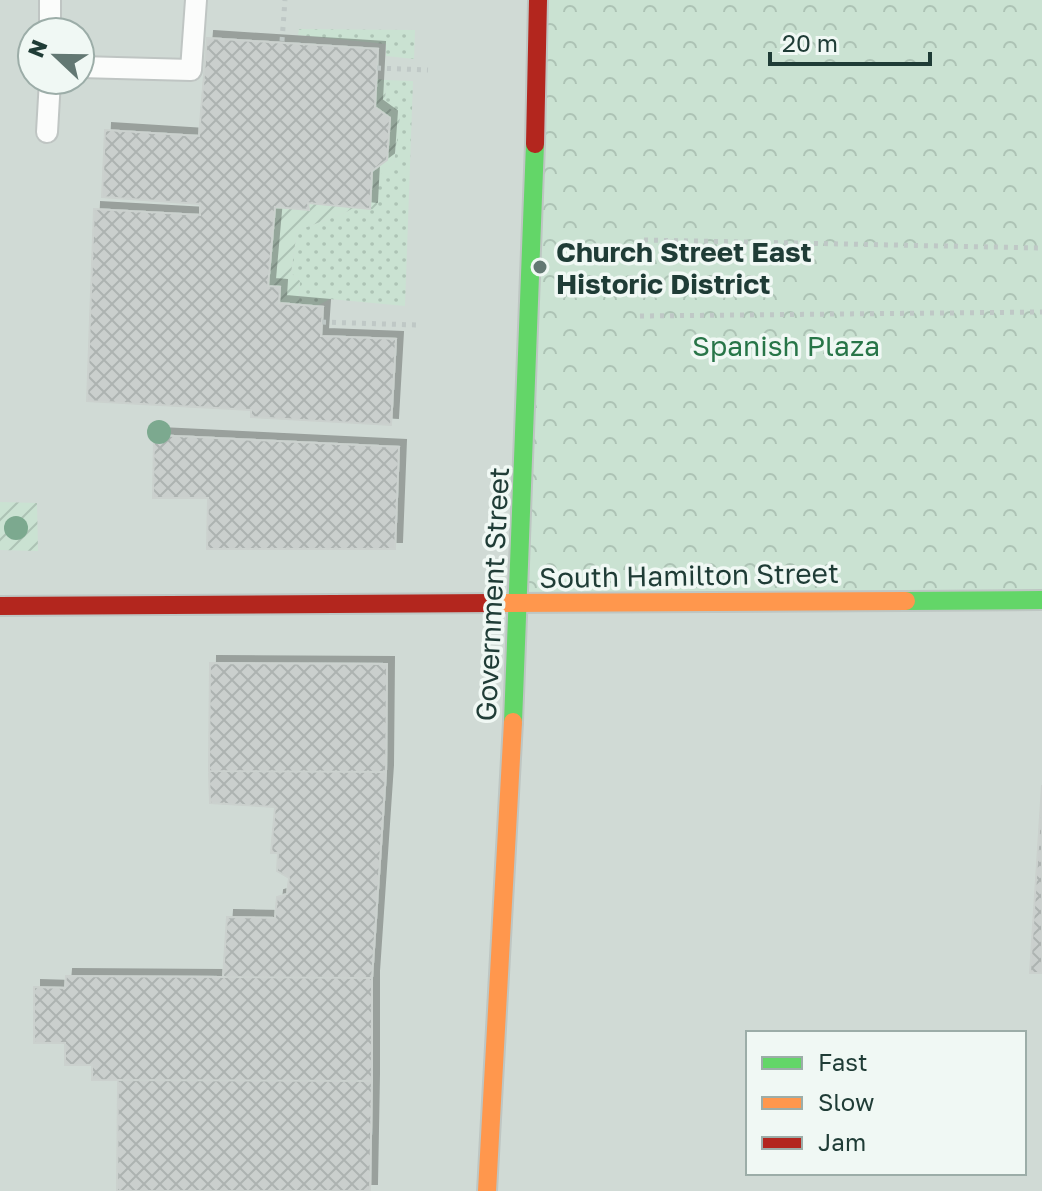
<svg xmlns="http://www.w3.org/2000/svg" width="1042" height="1191" font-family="'Golos Text',sans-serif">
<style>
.built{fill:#d0dad5;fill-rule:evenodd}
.grass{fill:url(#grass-dots)}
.park{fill:url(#park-crowns)}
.garden{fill:url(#garden-furrows)}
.building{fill:url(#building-cross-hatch);stroke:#cbd1ce;stroke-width:2;filter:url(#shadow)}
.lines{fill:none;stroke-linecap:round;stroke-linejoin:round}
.lane-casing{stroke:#bfc5c3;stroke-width:24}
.fast-casing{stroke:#bec6c3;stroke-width:22}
.slow-casing{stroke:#bec6c3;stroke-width:22}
.jam-casing{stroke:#bec6c3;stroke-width:22}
.path{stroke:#bfc8c6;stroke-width:5;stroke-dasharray:4 6;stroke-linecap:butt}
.lane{stroke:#fbfcfb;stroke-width:20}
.fast{stroke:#63d668;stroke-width:18}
.slow{stroke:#ff974d;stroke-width:18}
.jam{stroke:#b3261e;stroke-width:18}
.tree{fill:#7ca98f}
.poi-dot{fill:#637873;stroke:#f0f8f4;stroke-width:3}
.labels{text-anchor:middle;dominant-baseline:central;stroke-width:7;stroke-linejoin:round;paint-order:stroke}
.poi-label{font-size:28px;font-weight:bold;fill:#1f3c36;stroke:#f0f8f4;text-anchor:start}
.park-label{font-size:28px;fill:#287548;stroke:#f0f8f4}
.street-label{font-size:28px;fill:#1f3c36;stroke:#f0f8f4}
</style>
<defs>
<pattern id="grass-dots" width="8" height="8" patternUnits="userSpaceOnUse" patternTransform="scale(2)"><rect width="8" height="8" fill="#cae2d2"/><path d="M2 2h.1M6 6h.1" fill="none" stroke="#adc3b5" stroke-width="1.8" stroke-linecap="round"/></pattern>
<pattern id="park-crowns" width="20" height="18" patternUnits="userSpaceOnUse" patternTransform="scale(2)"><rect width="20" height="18" fill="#cae2d2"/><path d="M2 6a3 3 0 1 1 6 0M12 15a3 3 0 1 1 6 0" fill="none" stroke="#adc3b5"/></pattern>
<pattern id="garden-furrows" width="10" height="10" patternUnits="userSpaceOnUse" patternTransform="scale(2)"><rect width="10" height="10" fill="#cae2d2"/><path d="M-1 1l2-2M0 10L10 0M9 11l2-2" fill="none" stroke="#adc3b5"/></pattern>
<pattern id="building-cross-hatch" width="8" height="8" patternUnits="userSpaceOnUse" patternTransform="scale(2)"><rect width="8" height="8" fill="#cacfcd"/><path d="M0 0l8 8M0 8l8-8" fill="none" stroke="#adb3b1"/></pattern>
<filter id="shadow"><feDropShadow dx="7" dy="-7" stdDeviation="0" flood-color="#0004"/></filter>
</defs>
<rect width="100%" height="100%" fill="#e2e8e5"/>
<path class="built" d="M0 0H1042V1191H0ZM32 32H80V80H32ZM748 1033H1024V1173H748Z"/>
<path class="grass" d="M299 29 415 30 414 59 386 56V44L298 35Z
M386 80 413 81 405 306 330 299 315 307 299 305 300 281 291 273 297 231C310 225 349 213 354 207L377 209 378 176 394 162 400 116 385 105Z"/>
<path class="park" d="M538 0H1042V600L521 605Z"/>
<path class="garden" d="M377 79 386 80 385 105 400 116 394 162 379 176 377 210 370 209 372 171 387 160 390 119 375 107Z
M308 203 354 207C349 213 310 225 297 231L291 273 300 281 299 305 279 303 280 288 268 286 275 207 308 210Z
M0 502 37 503 38 551 0 550Z"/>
<path class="building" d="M207 38 378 49 375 107 390 118 387 160 372 171 370 209 308 203 309 210 275 207 268 286 280 287 279 303 323 307 321 336 396 339 391 425 251 417V410L87 401 94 209 200 215V204L102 197 105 130 199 136Z
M154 435 399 447 395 549H207L208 498H153Z
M210 663 387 664 386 772 209 771Z
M209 771 386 772 372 978 223 977 227 917 275 918 277 897 287 894 289 878 277 871 278 853H271L275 807 210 803Z
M1042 785V973H1030Z
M66 976 372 978V1081L92 1080V1065H65V1043H34V987L65 988Z
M118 1080 372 1081 370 1191H117Z"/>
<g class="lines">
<defs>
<path id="lane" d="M50 0V32
M80 67 191 70 196 0
M47 132 50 80"/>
<path id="fast" d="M906 601 1042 600
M513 722 535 144"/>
<path id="slow" d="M493 603 906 601
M487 1191 513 722"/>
<path id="jam" d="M535 144 538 0
M0 606 493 603"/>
</defs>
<use href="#lane" class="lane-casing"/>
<use href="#fast" class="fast-casing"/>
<use href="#slow" class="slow-casing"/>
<use href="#jam" class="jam-casing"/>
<path class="path" d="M282 41 285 0
M377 68 428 70
M644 240 1042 248
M640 316 1042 312
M322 322 417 325"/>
<use href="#lane" class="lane"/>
<use href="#fast" class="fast"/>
<use href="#slow" class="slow"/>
<use href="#jam" class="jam"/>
</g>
<g class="tree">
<circle cx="159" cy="432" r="12"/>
<circle cx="16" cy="528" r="12"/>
</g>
<circle class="poi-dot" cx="540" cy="267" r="8"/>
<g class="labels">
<g class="poi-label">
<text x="556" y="251">Church Street East<tspan x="556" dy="32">Historic District</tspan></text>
</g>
<g class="park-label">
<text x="786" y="345">Spanish Plaza</text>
</g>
<g class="street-label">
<text transform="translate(689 575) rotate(-1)">South Hamilton Street</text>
<text transform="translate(492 594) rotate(-87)">Government Street</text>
</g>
</g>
<rect x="746" y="1031" width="280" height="144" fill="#f0f8f4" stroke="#9cada8" stroke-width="2"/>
<rect x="762" y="1057" width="40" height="12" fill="#63d668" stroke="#9cada8" stroke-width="2"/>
<text x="818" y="1071" font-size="24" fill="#1f3c36">Fast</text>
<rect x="762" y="1097" width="40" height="12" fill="#ff974d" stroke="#9cada8" stroke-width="2"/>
<text x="818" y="1111" font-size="24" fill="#1f3c36">Slow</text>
<rect x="762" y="1137" width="40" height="12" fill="#b3261e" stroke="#9cada8" stroke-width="2"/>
<text x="818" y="1151" font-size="24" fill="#1f3c36">Jam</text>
<g transform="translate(56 56) rotate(292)"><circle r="38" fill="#f0f8f4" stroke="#9cada8" stroke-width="2"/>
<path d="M0-6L14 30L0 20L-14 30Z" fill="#637873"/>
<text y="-12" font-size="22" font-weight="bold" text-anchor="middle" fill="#1f3c36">N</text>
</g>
<path d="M770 52v12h160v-12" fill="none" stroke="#1f3c36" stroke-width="4"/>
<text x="782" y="52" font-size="24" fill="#1f3c36" stroke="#f0f8f4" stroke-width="6" paint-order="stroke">20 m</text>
</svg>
